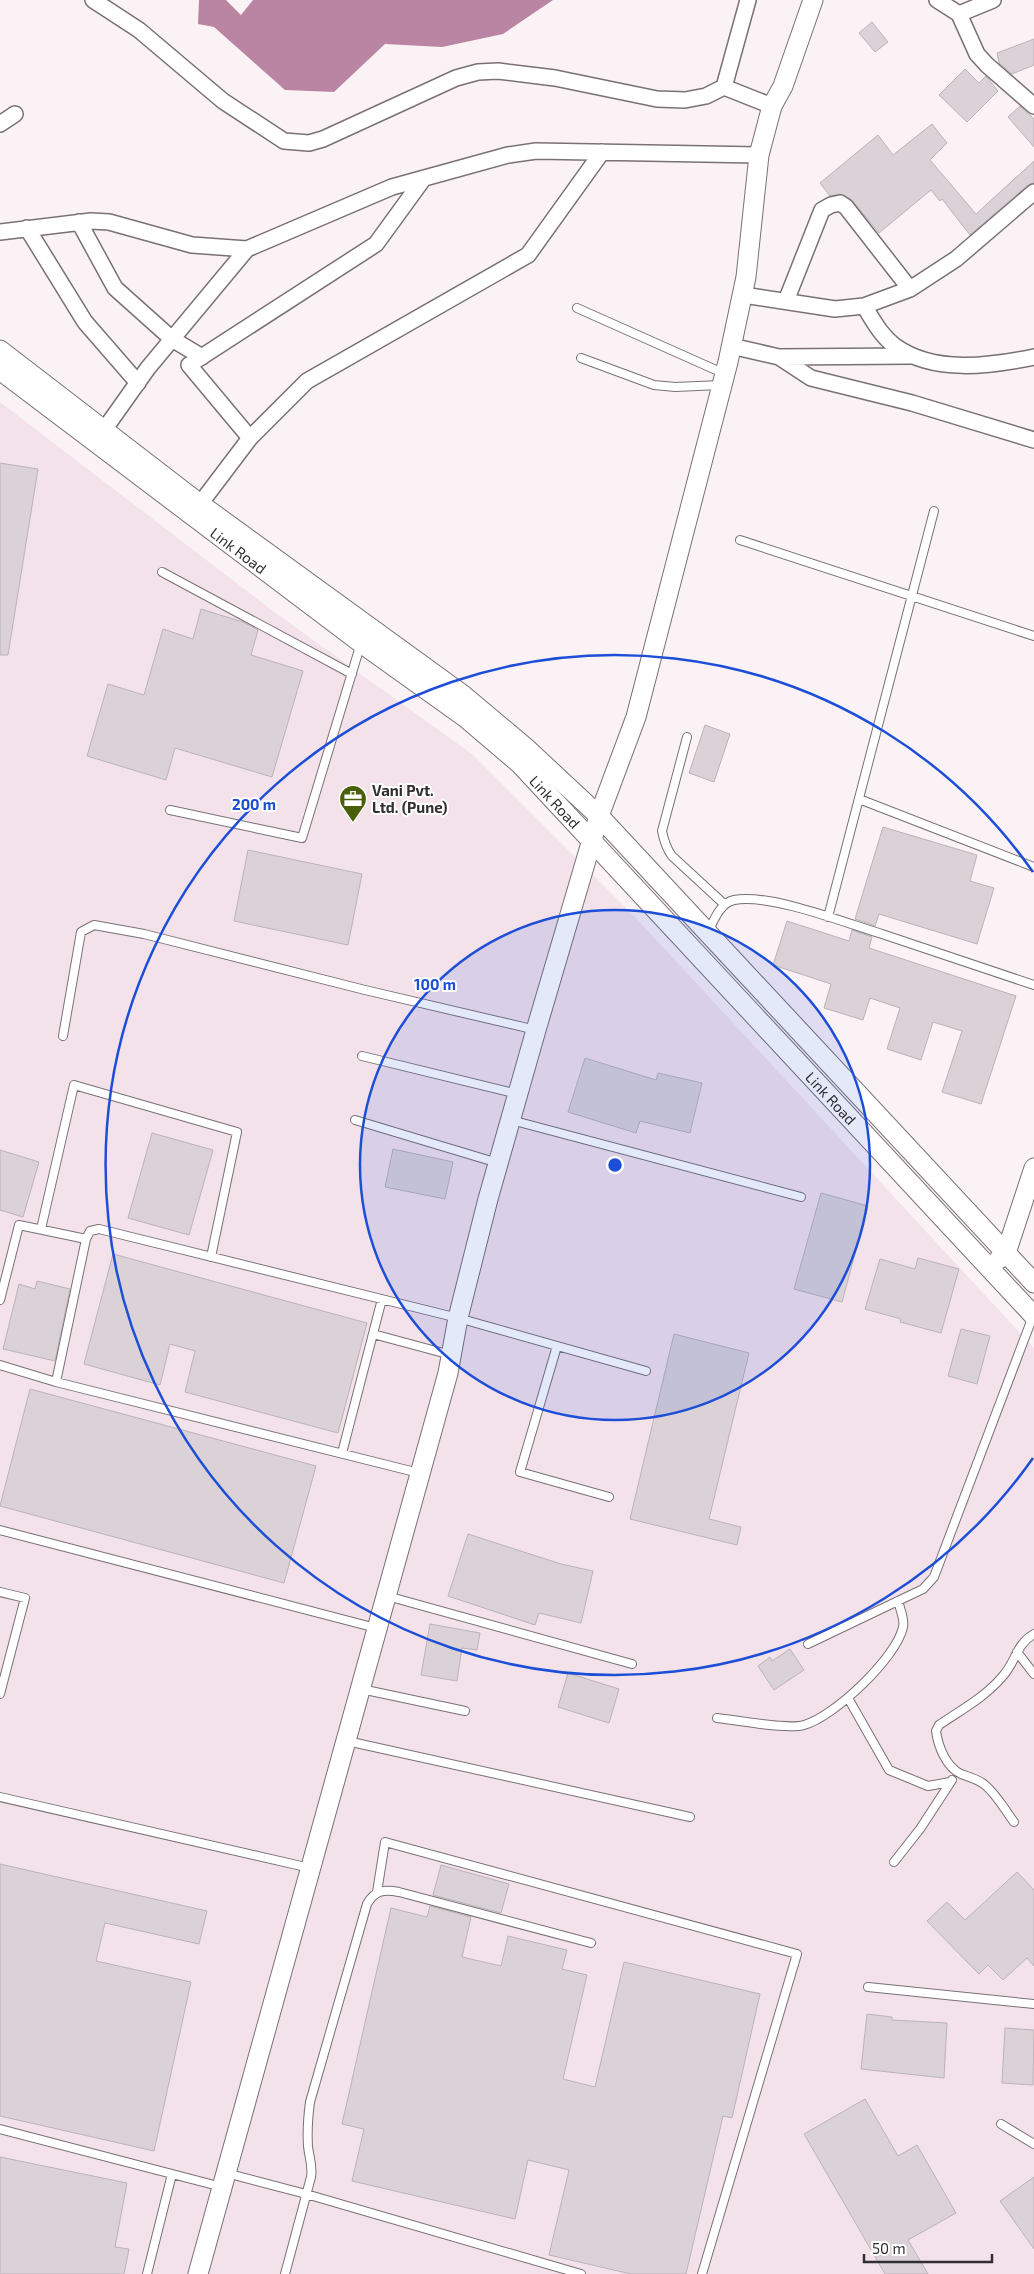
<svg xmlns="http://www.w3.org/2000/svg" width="1034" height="2274" font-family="'Exo 2',sans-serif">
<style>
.built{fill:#f3e2ea}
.water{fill:#ba85a2}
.building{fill:#dad2d6;stroke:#bbb3b7}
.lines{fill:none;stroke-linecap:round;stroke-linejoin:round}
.service-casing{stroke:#797175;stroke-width:10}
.minor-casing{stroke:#797175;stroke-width:18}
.tertiary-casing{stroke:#797175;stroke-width:21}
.service{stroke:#fff;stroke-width:8}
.minor{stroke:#fff;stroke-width:15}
.tertiary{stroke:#fff;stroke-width:19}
.ring{fill:none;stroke:#1d4ed8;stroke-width:2.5}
.labels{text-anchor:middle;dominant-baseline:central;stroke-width:4;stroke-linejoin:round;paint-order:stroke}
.street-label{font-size:15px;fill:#322f31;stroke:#fff}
.poi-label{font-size:15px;font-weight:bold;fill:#322f31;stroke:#fff;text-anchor:start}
.centre{fill:#1d4ed8;stroke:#fff;stroke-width:2.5}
.ring-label{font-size:15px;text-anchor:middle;font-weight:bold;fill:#1d4ed8;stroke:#fff;stroke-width:4;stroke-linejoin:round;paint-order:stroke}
</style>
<rect width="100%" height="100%" fill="#fbf2f6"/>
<path class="built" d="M0 402 277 614 472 754 635 917 1034 1348V2274H0Z"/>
<path class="water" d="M199 0H226L241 15 253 0H553L503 34 442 47 385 44 334 92 285 90 214 27 198 24Z"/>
<path class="building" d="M872 22 888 42 875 52 859 33Z
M1034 39V65L1012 74 999 63 997 53Z
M965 69 979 83 986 76 998 91 967 122 939 95Z
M1020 106 1034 119V147L1008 117Z
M932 124 947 143 930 160 976 214 1034 161V183L1028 185 970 235 942 199 940 201 931 190 879 233 851 199 841 194 830 196 820 183 878 135 893 155Z
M0 463 38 469 8 655H0Z
M201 609 243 622 258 630 251 655 303 671 272 777 175 748 166 780 87 756 108 684 144 695 163 629 193 639Z
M705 725 730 734 714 782 689 773Z
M883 827 977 855 970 881 994 888 977 944 879 914 875 926 855 919Z
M248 850 362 874 348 945 234 921Z
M787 921 849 941 852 930 872 937 869 948 1016 996 981 1104 942 1092 962 1031 933 1022 921 1060 887 1049 900 1008 870 998 863 1020 824 1008 831 984 773 965Z
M585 1058 656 1080 658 1073 702 1083 690 1133 640 1121 636 1133 568 1112Z
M152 1133 213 1150 189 1235 128 1218Z
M393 1149 453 1162 445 1199 385 1187Z
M0 1150 39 1162 23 1217 0 1210Z
M821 1193 868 1206 842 1302 794 1289Z
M113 1254 367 1323 338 1433 185 1392 195 1351 170 1344 160 1385 84 1364Z
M918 1258 959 1269 941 1333 900 1322 901 1319 865 1309 880 1259 915 1269Z
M37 1281 70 1289 55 1361 3 1349 19 1284 35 1289Z
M961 1329 990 1336 977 1384 948 1376Z
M674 1334 749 1353 709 1519 741 1527 737 1545 630 1519Z
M30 1389 316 1466 284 1583 0 1506Z
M468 1534 561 1564 593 1571 581 1623 539 1613 535 1625 448 1596Z
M430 1624 480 1633 477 1650 462 1648 457 1681 421 1675Z
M790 1649 804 1670 774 1690 758 1666 770 1657 772 1661Z
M568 1673 619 1689 609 1723 558 1707Z
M0 1864 207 1911 199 1944 105 1923 96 1961 191 1982 154 2151 0 2116Z
M441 1865 509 1884 501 1913 433 1895Z
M1017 1872 1034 1890V1966L1027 1958 1003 1980 988 1965 979 1974 927 1921 947 1902 965 1920Z
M430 1906 471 1917 462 1957 501 1966 508 1936 567 1950 562 1969 587 1975 563 2079 595 2087 624 1962 760 1994 732 2118 723 2116 686 2274H631L549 2255 569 2170 528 2160 515 2219 352 2181 364 2129 342 2124 391 1908 427 1917Z
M867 2014 892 2017V2020L947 2023 944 2078 861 2069Z
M1005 2028 1034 2030 1033 2085 1002 2083Z
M865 2099 898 2156 917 2145 956 2213 908 2240 928 2274H885L804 2134Z
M0 2157 127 2183 115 2247 129 2249 124 2274H0Z
M1034 2177V2249L1000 2201Z"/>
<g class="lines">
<defs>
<path id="service" d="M577 308 725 374
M581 358 654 385 675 387 721 385
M740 540 1034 636
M162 572 352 674
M687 737 662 831C664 841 666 848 672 856L724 904
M859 799 1034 867
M170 810 302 838 361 643
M828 917 934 511
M708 932C714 920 720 903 734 900 769 893 846 923 882 934 932 951 983 968 1034 985
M63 1036 81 932 94 925 144 934 365 990 536 1030
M362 1056 518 1094
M355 1120 498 1163
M511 1120 801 1197
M41 1229 74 1085 237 1132 211 1257
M0 1300 19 1225 86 1239
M373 1334 451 1355
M557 1346 520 1472 609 1497
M0 1365 56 1382 419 1473
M56 1382 86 1239 90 1231 99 1229 458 1318 646 1371
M342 1453 382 1299
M0 1530 376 1628
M0 1592 25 1598 0 1694
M387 1596 632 1664
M808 1644 923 1589 934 1577 1033 1316
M1017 1652 1034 1674
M361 1689 465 1711
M848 1698 889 1770 928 1786 950 1782
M717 1718C737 1720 787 1730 804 1725 834 1717 897 1657 903 1627 905 1620 900 1609 898 1601
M347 1741 690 1817
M0 1797 310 1868
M1014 1822C1005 1810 997 1795 985 1785 978 1779 969 1777 961 1774 946 1767 938 1746 936 1731L939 1725C961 1710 985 1697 1002 1677 1016 1662 1016 1644 1034 1634
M894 1862 920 1829 952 1780
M377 1892 385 1842 797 1954 702 2274
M868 1987 1034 2004
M1001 2124 1034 2144
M0 2129 222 2187
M226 2173 306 2194 581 2274
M147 2274 172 2174
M285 2274 311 2177C313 2166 309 2157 308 2146 307 2131 308 2117 310 2102L367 1904C375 1890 384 1889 399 1892L591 1943"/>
<path id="minor" d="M93 0 139 30 223 101 284 141 309 143 323 139 456 78 478 72 498 71 555 78 657 99 685 100 706 96 724 87
M748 0 724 87 772 106
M937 0 959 14 977 54 987 65 1034 106
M959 14 993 0
M0 124 15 114
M79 222 115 288 172 339 202 357
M27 228 85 322 138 383
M0 232 91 221 109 222 192 245 247 249
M743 295 835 309 864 306 910 289 956 259 1034 192
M786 301 822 210 831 205 840 203 846 207 910 289
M864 306C873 320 881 336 895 346 934 374 990 366 1034 357
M731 346 779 357 911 356
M779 357 811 378 912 403 1034 440
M104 430 148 368 247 249 392 187 508 155 536 151 759 155
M250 438 189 365 376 244 424 178
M196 515 200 504 250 438 307 381 528 255 602 152"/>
<g id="tertiary">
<path d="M0 350 200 504 463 695 525 747 599 816 1034 1283"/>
<path id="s1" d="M0 370 361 643 466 718 520 764 1034 1316"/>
<path d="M999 1259 1006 1253 1034 1168"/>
<path d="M198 2274 448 1373 458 1318 488 1199 536 1030 599 816 636 717 728 362 746 277 759 155 772 106 783 86 813 0"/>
</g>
</defs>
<use href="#service" class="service-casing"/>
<use href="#minor" class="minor-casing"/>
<use href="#tertiary" class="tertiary-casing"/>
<use href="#service" class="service"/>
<use href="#minor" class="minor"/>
<use href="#tertiary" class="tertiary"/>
</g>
<circle cx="615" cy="1165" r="255" fill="#1d4ed8" fill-opacity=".12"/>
<g class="ring">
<circle cx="615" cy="1165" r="255"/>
<path d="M1033 1458A510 510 0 1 1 1033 872"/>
</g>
<defs>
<symbol id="office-pin" viewBox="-11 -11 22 30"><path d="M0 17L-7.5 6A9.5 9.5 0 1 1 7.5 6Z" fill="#495f09" stroke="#fff"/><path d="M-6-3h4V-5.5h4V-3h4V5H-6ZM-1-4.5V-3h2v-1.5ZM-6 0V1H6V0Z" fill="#fff"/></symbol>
</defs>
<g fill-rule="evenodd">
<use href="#office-pin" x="337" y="783" width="32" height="43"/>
</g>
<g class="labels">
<g class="street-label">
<text stroke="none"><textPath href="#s1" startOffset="299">Link Road</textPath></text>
<text stroke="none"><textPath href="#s1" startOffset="704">Link Road</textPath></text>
<text stroke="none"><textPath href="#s1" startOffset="1109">Link Road</textPath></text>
</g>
<g class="poi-label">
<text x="372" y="790">Vani Pvt.<tspan x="372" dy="17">Ltd. (Pune)</tspan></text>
</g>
</g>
<circle cx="615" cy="1165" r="8" class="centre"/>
<g class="ring-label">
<text x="254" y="810">200 m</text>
<text x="435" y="990">100 m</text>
</g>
<path d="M864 2254v8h128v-8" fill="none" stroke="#322f31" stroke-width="2.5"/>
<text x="872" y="2254" font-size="15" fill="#322f31" stroke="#ffffff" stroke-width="4" paint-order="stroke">50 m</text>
</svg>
